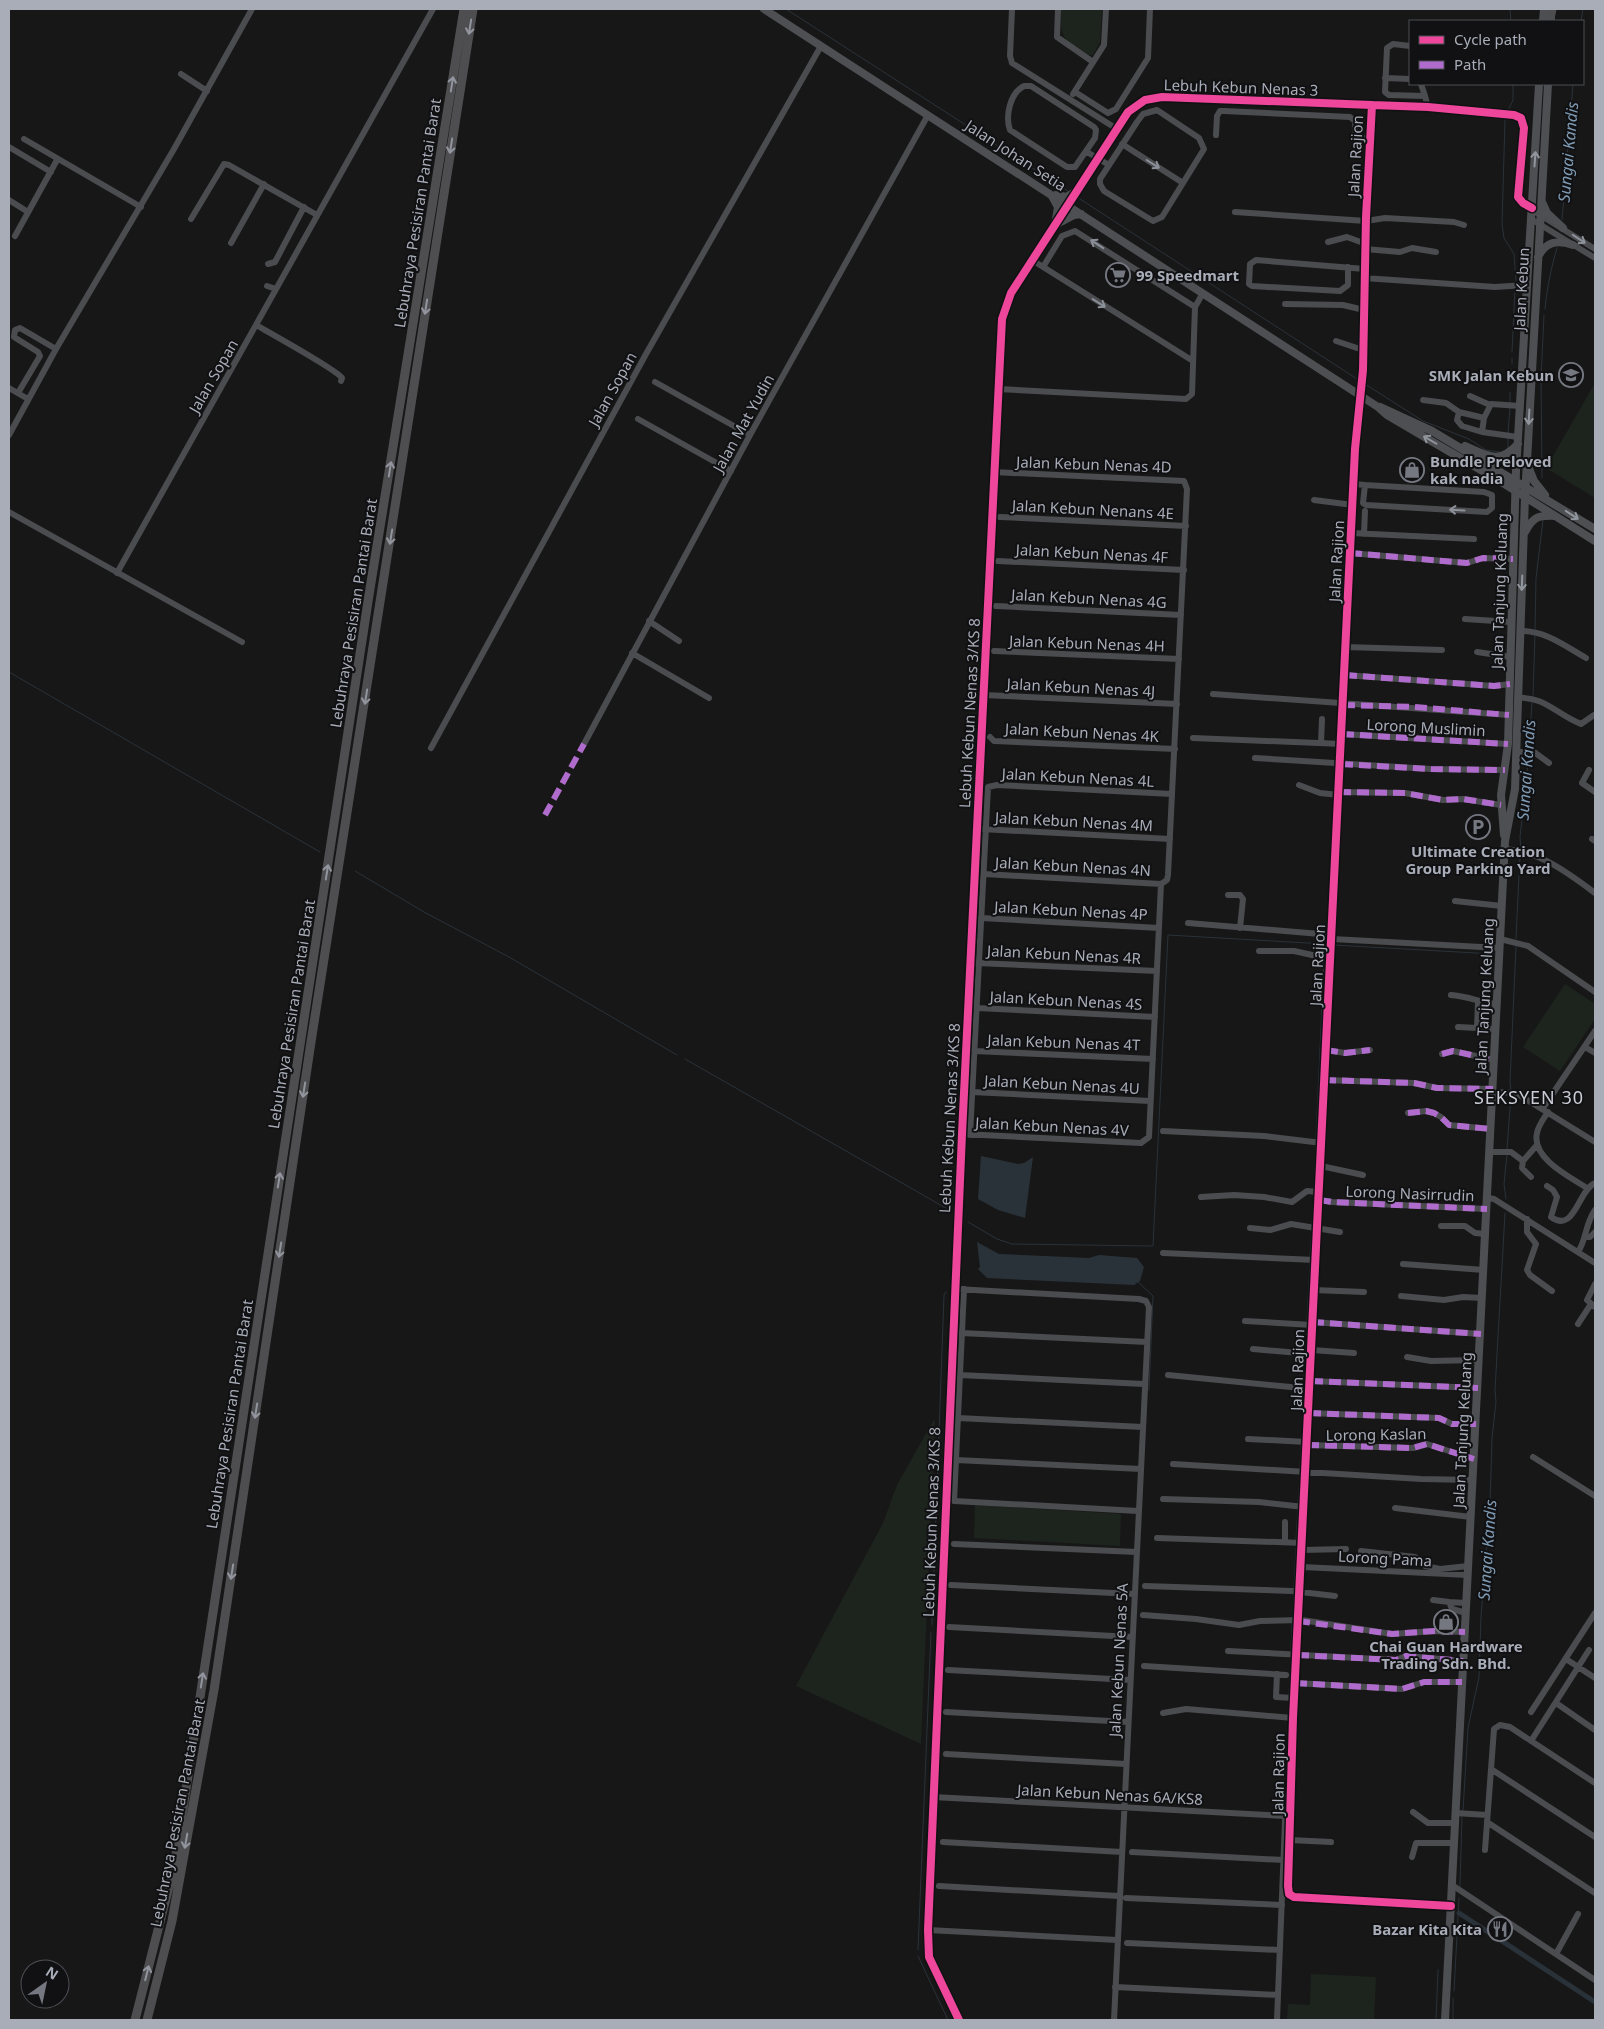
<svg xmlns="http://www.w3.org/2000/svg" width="1604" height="2029" font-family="'Noto Sans',sans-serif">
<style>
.green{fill:#1d241e}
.water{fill:#2a3239}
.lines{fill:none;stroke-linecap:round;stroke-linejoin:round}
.stream{stroke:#2a3239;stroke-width:1}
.canal{stroke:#2a3239;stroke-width:5}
.minor{stroke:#4b4c50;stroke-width:6}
.major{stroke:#4d4f52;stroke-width:8}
.highway{stroke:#4e4e51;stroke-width:9}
.quiet{stroke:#b06ccc;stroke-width:6;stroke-dasharray:12 6;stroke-linecap:butt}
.cycleway-casing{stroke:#111113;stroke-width:11}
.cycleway{stroke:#ed469a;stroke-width:8}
.oneway{stroke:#92959e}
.oneway2{stroke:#91969e}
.oneway3{stroke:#8c9099}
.labels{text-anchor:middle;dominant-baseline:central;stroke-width:4;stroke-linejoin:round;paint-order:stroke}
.street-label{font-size:15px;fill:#a8adb8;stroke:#111113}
.poi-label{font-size:15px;font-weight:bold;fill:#a8adb8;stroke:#111113;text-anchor:start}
.water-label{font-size:16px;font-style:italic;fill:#7f9bb3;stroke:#111113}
.quarter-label{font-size:18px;letter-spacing:1px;fill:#c9ccd4;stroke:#111113}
</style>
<rect width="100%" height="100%" fill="#171717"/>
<path class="green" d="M1061 9H1102L1100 42 1093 55H1089C1063 38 1060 41 1061 9Z
M1595 383V498L1546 468Z
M1565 984 1595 1004V1019L1560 1071 1523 1047Z
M933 1421H935L921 1744 796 1686 883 1523 897 1485Z
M975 1505 1121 1514 1120 1546 974 1538Z
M1311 1974 1376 1977 1374 2020H1287L1288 2004 1310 2005Z"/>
<path class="water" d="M981 1156 1018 1164 1024 1163 1033 1157 1025 1218 998 1210 978 1199Z
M977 1242 999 1254 1089 1258 1099 1255 1137 1258 1144 1267 1140 1281 1134 1285 987 1278 978 1269 980 1267Z"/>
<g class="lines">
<path class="stream" d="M786 9 1068 191
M1510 9 1511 21
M1581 21 1583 9
M1508 111 1513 100V84
M1505 120 1502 224 1504 238 1514 254 1516 282
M1080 199 1357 379
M1562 220 1573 84
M1545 309C1547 288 1551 268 1557 248
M1512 352 1515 288
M1512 364V358
M1511 380V369
M1365 384 1423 421 1469 439 1486 450 1500 452
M1510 403V392
M1508 433 1510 407
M1508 449V438
M1542 478 1541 378 1544 315
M1535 630 1536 578 1543 520
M9 672 320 852
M1533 695 1535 634
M1529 750 1532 702
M1521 850 1520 837 1529 754
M355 871 424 912 509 957 677 1055
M1516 939 1520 854
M1333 945 1494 954
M685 1059 951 1211
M1511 1091 1510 1082 1516 946
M1316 1139 1324 961
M1507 1149 1511 1095
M1314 1189 1316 1146
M1506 1199 1504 1184 1507 1155
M968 1222 997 1239 1012 1244 1153 1246 1168 935 1325 944V954
M1312 1224 1314 1193
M1310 1256 1312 1230
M1138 1282 1153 1296 1149 1390
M1307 1321 1310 1263
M1306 1351 1307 1328
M1305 1386 1306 1355
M1302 1439 1305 1390
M1300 1469 1301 1445
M1298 1504 1300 1475
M1296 1539 1298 1510
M1294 1588 1296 1548
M1293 1618 1294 1594
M932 1625 944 1295 946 1292
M1291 1653 1292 1622
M1289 1694 1291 1657
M1463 1811 1468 1728 1479 1677 1481 1617 1490 1504 1492 1438 1496 1402 1495 1390 1505 1213
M1460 1886 1462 1815
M918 1950 931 1632
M918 1956 948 2020
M1454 1991 1459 1898
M1436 2020 1438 1970
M1453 2020V1998"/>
<path class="canal" d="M1459 1913 1595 2002"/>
<path class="minor" d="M1012 9 1010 56 1012 63 1117 129
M1058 9 1057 37 1093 62
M1410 46 1393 44 1387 48 1385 92 1389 95 1425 96 1428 107
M181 74 207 91
M1385 78 1410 79
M1421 84 1425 96
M1024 86H1031L1094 127 1096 130 1095 138 1075 167H1067L1010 130C1005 116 1010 93 1024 86Z
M1075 92 1108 113 1116 109 1148 58 1150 9
M1073 94 1104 45 1106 9
M1157 110 1199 138 1204 149 1162 217 1153 221 1104 191 1100 184V179L1137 122 1143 114Z
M1216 135 1217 116 1220 111H1224L1350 117 1355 121 1356 136 1370 140
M24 139 141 207
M1122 144 1183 183
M9 147 51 172
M1087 152 1109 165
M9 200 28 212
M1532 210 1595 249
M1235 212 1366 221 1385 218 1454 222 1464 225
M191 219 224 164 229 165 317 215
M1531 219 1595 258
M15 236 57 160
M1328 242 1347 237 1366 244
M231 243 264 184
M1365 249 1400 252 1412 248 1436 252
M1032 260 1193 361
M268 264 275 262 304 207
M1348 267V285L1340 291 1252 286 1249 284 1250 264 1256 260 1365 269
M1364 278 1495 287 1527 285
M267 286 276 289
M1285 304 1343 305 1364 310
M1195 307 1203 293
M256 325C270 333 337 370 342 378L341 381
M1336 341 1363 350
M655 382 750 435
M9 388 28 399
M998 389 1186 399 1192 394 1195 307 1075 231 1062 236 1043 267
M18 393 40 356 38 352 14 337 15 330 20 328 56 349
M1470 396 1490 405
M1423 400 1446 403 1459 412
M638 419 731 471
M1482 432 1462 426 1457 420 1459 412 1484 418
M9 435 56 349 174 149 252 9
M1518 437 1482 432 1484 418 1491 404 1520 406
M1354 484 1365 485 1484 492 1492 495V508L1487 512 1366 505 1363 503 1365 485
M1314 500 1353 505
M9 512 242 642
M1000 517 1186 526
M1351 533 1474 539
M1364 534 1365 511
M1350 553 1467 563 1483 558 1513 559
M998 561 1184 570
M117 573 433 9
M996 606 1181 615
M1465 619 1511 622
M649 621 679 641
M1521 631C1546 631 1565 646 1586 658
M1346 647 1442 650
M994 651 1179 659
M1477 652 1511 657
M632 653 709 698
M1345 675 1494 686 1510 684
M1213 694 1509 715
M984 695 1177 704
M1518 698C1545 696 1557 715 1581 724L1594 715
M1342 734 1508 744
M990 737 994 741 1175 749
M1193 738 1342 744
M1321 743 1322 719
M584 744 750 435 928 115
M431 748 646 354 821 46
M1516 752H1534L1549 763
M1255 758 1431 769 1505 770
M1589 770 1582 783 1595 792
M1299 785 1320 793 1339 795
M1339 792 1405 793 1443 800 1463 799 1501 805
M981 829 1170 839
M1592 839 1595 841
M1505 849C1539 851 1568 873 1595 893
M984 874 1161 884
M1228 895H1240L1243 899 1240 928
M1455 901 1502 906
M981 918 1159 928
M1188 923 1332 935
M1332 939 1500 948
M1500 939 1528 946 1595 992
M1259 951H1294L1330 959
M976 963 1157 971
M1451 995C1468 996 1481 1003 1497 1004
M977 1008 1155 1017
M1458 1027 1496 1029
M1477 1028 1478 1002
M1585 1047 1595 1053
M1326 1050 1345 1053 1370 1050
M974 1051 1153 1059
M1442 1054 1453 1051 1494 1060
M1324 1080 1414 1083 1437 1088 1493 1089
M972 1092 1150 1101
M1493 1092 1516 1093 1595 1142
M1543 1108 1595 1031
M1548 1112C1544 1118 1538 1126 1537 1133 1531 1158 1570 1177 1587 1188
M1408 1113 1426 1111 1434 1113 1441 1117 1449 1125 1491 1129
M1163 1131 1264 1136 1322 1143
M962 1134 1141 1143 1149 1137 1161 884 1167 880 1168 875 1187 489 1184 481 993 472
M970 1135 988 787 997 785 1172 794
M1490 1152H1511L1523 1161 1537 1145
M1523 1161 1522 1168 1531 1177
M1321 1166 1363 1175
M1547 1186 1553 1190 1557 1197 1551 1217C1575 1234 1578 1190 1595 1183
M1201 1197 1234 1195 1264 1197 1292 1202 1307 1191 1319 1192
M1488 1198 1494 1199 1595 1263
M1319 1200 1332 1202 1487 1209
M1527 1219V1232L1536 1244 1527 1270 1530 1275 1552 1291
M1441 1226H1465L1475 1233 1486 1234
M1250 1228 1270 1230 1291 1224 1340 1232
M1585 1237H1590L1595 1232
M1578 1252C1587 1238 1585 1224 1595 1210
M1163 1253 1315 1260
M1403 1264 1484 1270
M1595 1284 1587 1300 1595 1307
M956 1289 1139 1299 1146 1301 1149 1307 1114 2020
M964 1289 954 1501 1138 1511
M1314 1290 1364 1292
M1401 1296 1444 1300 1463 1297 1482 1298
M1245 1321 1312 1325
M1312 1322 1481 1334
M1578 1324 1591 1304
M961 1333 1147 1342
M1253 1349 1311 1354
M1312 1350 1354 1353
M1407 1357 1431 1361 1479 1360
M959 1375 1144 1384
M1168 1375 1311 1389
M1311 1381 1478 1388
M1309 1413 1439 1418 1452 1424H1476
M958 1418 1143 1427
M1248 1439 1307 1442
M1307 1445 1413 1448 1427 1444 1474 1459
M1533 1457 1595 1496
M956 1460 1141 1469
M1173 1464 1421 1479 1473 1480
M1163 1499 1259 1502 1304 1507
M1395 1508 1471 1517
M1157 1538 1303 1543
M1285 1542V1522
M954 1544 1137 1552
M1302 1550 1346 1549
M1361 1551 1415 1557 1425 1566 1440 1569 1468 1566
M1302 1567 1468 1575
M951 1585 1134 1594
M1145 1586 1292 1591 1335 1596
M1433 1600 1449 1602
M1466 1613 1452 1609 1449 1602 1466 1603
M1143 1615 1196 1619 1239 1625 1260 1621 1302 1620 1392 1634 1435 1631 1465 1632
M949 1627 1132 1637
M1228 1651 1396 1660 1406 1656 1463 1661
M1566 1659 1595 1678
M1144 1666 1286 1675
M948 1670 1130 1680
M1277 1674 1276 1697 1294 1698
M1295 1683 1402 1689 1424 1682H1462
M1556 1703 1595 1730
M946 1712 1128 1722
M1531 1712 1595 1613
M1163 1713 1186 1709 1293 1718
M1531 1741 1589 1650
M946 1754 1126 1764
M1491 1769 1595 1837
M933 1797 1285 1816
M1413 1812 1428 1823H1455
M1455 1813 1487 1815
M1487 1822 1595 1893
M1290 1840 1331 1842
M943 1842 1122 1852
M1485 1850 1494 1729 1500 1725 1510 1727 1595 1783
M1132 1852 1283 1860
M1412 1857 1416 1843H1454
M1452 1885 1595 1980
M939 1886 1119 1896
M1126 1898 1282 1905
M1451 1906 1294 1897 1289 1894 1288 1886 1293 1718 1355 449 1363 370 1366 217 1372 105 1428 107 1514 115 1521 118 1524 128 1518 197 1523 203 1532 208
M928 1930 1117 1940
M1127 1943 1280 1950
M1556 1954 1578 1914
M1115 1987 1278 1995
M959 2020 929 1957 928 1930 962 1134 1002 319 1011 293 1128 112 1145 100 1162 97 1372 105
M1277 2020 1286 1796"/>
<path class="major" d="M764 9 1378 407 1387 415 1503 483 1595 541
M1543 21 1544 9
M1551 21V9
M1056 195 1066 197 1077 191
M1052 196 1058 207 1055 225
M1542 202 1547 213 1563 228
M1055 225 1074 215 1081 214
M1538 257C1546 241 1557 240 1573 245
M1380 407 1432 431 1595 529
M1465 446C1488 456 1499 465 1518 444
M1528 466 1534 481 1545 495
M1525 532C1533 517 1538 515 1555 516
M1504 835 1501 795 1508 744 1516 471 1539 84
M1445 2020 1505 841 1515 789 1525 497 1548 84"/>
<path class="highway" d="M1551 14 1552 9
M135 2020 174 1867 369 595 464 9
M147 2020 172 1921 214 1690 311 1042 473 9"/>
<path class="quiet" d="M1350 553 1467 563 1483 558 1513 559
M1345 675 1494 686 1510 684
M1343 705 1414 707 1509 715
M1342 734 1508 744
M1341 764 1431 769 1505 770
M1339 792 1405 793 1443 800 1463 799 1501 805
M545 815 584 744
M1326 1050 1345 1053 1370 1050
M1442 1054 1453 1051 1494 1060
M1324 1080 1414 1083 1437 1088 1493 1089
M1408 1113 1426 1111 1434 1113 1441 1117 1449 1125 1491 1129
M1319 1200 1332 1202 1487 1209
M1312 1322 1481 1334
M1311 1381 1478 1388
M1309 1413 1439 1418 1452 1424H1476
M1307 1445 1413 1448 1427 1444 1474 1459
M1298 1621 1392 1634 1435 1631 1465 1632
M1297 1655 1396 1660 1406 1656 1463 1661
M1295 1683 1402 1689 1424 1682H1462"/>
<defs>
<path id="cycleway" d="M1451 1906 1294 1897 1289 1894 1288 1886 1293 1718 1355 449 1363 370 1366 217 1372 105 1428 107 1514 115 1521 118 1524 128 1518 197 1523 203 1532 208
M959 2020 929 1957 928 1930 962 1134 1002 319 1011 293 1128 112 1145 100 1162 97 1372 105"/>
</defs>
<use href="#cycleway" class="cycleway-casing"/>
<use href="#cycleway" class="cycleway"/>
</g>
<defs><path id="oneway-shaft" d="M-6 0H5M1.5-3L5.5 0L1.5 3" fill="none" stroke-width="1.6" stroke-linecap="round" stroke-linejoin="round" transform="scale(1.25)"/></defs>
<g class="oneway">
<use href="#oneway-shaft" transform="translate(470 27) rotate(99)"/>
<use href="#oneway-shaft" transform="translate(452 84) rotate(-81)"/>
<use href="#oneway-shaft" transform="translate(451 146) rotate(99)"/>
<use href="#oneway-shaft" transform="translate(426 307) rotate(99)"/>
<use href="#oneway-shaft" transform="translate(390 469) rotate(-81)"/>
<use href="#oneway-shaft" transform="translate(391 537) rotate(99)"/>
<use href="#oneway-shaft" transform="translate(366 697) rotate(99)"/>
<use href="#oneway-shaft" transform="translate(327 872) rotate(-81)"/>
<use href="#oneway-shaft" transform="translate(304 1090) rotate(99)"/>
<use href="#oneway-shaft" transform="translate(279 1180) rotate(-81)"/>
<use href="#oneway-shaft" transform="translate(280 1250) rotate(99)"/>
<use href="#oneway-shaft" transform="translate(256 1411) rotate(99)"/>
<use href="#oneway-shaft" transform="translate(232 1572) rotate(99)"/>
<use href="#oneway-shaft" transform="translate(202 1680) rotate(-81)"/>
<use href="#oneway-shaft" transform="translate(186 1841) rotate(100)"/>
<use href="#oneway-shaft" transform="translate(147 1973) rotate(-76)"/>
</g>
<g class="oneway2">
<use href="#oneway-shaft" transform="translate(1535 159) rotate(-86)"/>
<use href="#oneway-shaft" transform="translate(1529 417) rotate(93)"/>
<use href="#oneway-shaft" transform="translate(1430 440) rotate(-150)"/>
<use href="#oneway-shaft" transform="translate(1572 515) rotate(33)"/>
<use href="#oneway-shaft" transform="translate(1522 583) rotate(92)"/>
</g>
<g class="oneway3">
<use href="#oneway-shaft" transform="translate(1153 164) rotate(32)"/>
<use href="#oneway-shaft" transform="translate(1579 239) rotate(33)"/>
<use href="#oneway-shaft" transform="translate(1097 244) rotate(-147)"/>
<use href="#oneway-shaft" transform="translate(1099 303) rotate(32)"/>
<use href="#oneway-shaft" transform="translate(1457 510) rotate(-177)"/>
</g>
<defs>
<symbol id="supermarket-ring" viewBox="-11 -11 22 22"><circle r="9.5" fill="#111113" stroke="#757880" stroke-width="1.5"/><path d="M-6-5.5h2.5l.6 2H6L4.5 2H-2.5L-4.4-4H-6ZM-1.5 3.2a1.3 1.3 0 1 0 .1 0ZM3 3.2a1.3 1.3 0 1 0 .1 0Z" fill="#757880"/></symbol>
<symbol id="school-ring" viewBox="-11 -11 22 22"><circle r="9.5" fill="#111113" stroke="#757880" stroke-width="1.5"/><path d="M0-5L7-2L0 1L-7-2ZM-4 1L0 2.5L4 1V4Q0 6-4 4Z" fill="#757880"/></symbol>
<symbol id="shop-ring" viewBox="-11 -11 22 22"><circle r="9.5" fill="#111113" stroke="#757880" stroke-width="1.5"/><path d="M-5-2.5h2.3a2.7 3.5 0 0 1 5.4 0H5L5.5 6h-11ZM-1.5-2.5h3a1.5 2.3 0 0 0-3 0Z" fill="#757880"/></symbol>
<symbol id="parking-ring" viewBox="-11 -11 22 22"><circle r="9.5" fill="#111113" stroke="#757880" stroke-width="1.5"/><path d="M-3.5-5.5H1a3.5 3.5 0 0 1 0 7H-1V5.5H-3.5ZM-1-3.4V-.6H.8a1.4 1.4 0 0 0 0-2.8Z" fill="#757880"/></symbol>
<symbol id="restaurant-ring" viewBox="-11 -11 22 22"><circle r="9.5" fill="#111113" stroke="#757880" stroke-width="1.5"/><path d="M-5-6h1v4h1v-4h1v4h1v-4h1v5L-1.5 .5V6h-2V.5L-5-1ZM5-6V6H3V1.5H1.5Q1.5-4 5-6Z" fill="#757880"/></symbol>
</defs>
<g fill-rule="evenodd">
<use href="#supermarket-ring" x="1104" y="261" width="28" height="28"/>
<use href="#school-ring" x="1557" y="361" width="28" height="28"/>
<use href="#shop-ring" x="1398" y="456" width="28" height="28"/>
<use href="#parking-ring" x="1464" y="813" width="28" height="28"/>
<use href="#shop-ring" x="1432" y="1608" width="28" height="28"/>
<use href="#restaurant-ring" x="1486" y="1915" width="28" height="28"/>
</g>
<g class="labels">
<g class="street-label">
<text transform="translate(1241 87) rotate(2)">Lebuh Kebun Nenas 3</text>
<text transform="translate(1016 155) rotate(33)">Jalan Johan Setia</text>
<text transform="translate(1355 156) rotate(-87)">Jalan Rajion</text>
<text transform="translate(417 213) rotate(-81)">Lebuhraya Pesisiran Pantai Barat</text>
<text transform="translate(1521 289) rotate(-87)">Jalan Kebun</text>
<text transform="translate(213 376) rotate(-60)">Jalan Sopan</text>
<text transform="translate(612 389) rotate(-61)">Jalan Sopan</text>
<text transform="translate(743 423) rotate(-61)">Jalan Mat Yudin</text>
<text transform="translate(1094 464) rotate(2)">Jalan Kebun Nenas 4D</text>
<text transform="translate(1093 509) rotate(3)">Jalan Kebun Nenans 4E</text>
<text transform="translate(1092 553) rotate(3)">Jalan Kebun Nenas 4F</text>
<text transform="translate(1336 561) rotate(-87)">Jalan Rajion</text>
<text transform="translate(1499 591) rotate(-88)">Jalan Tanjung Keluang</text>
<text transform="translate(1089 598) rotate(3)">Jalan Kebun Nenas 4G</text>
<text transform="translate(353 613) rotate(-81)">Lebuhraya Pesisiran Pantai Barat</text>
<text transform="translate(1087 643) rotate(2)">Jalan Kebun Nenas 4H</text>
<text transform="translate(1081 687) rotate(3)">Jalan Kebun Nenas 4J</text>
<text transform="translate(969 713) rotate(-87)">Lebuh Kebun Nenas 3/KS 8</text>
<text transform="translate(1426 727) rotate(3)">Lorong Muslimin</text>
<text transform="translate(1082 732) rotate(3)">Jalan Kebun Nenas 4K</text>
<text transform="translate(1078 777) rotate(3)">Jalan Kebun Nenas 4L</text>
<text transform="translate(1074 821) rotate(3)">Jalan Kebun Nenas 4M</text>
<text transform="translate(1073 866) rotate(3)">Jalan Kebun Nenas 4N</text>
<text transform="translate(1071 910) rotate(3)">Jalan Kebun Nenas 4P</text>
<text transform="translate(1064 954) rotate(3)">Jalan Kebun Nenas 4R</text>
<text transform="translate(1317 965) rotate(-87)">Jalan Rajion</text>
<text transform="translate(1484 996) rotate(-87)">Jalan Tanjung Keluang</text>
<text transform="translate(1066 1000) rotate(3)">Jalan Kebun Nenas 4S</text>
<text transform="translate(291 1014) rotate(-81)">Lebuhraya Pesisiran Pantai Barat</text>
<text transform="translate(1064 1042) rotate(2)">Jalan Kebun Nenas 4T</text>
<text transform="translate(1062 1084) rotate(3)">Jalan Kebun Nenas 4U</text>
<text transform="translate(949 1118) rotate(-87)">Lebuh Kebun Nenas 3/KS 8</text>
<text transform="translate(1052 1126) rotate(3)">Jalan Kebun Nenas 4V</text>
<text transform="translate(1410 1193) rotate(2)">Lorong Nasirrudin</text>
<text transform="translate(1297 1370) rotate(-88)">Jalan Rajion</text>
<text transform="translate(229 1414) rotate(-81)">Lebuhraya Pesisiran Pantai Barat</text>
<text transform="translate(1462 1430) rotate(-87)">Jalan Tanjung Keluang</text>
<text transform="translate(1376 1434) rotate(-1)">Lorong Kaslan</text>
<text transform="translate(931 1522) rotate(-88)">Lebuh Kebun Nenas 3/KS 8</text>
<text transform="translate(1385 1558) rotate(3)">Lorong Pama</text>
<text transform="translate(1118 1660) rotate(-87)">Jalan Kebun Nenas 5A</text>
<text transform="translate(1278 1774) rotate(-89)">Jalan Rajion</text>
<text transform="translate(1110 1794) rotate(3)">Jalan Kebun Nenas 6A/KS8</text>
<text transform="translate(177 1813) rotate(-79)">Lebuhraya Pesisiran Pantai Barat</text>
</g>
<g class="poi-label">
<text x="1136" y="275">99 Speedmart</text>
<text x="1554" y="375" text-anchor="end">SMK Jalan Kebun</text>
<text x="1430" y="461">Bundle Preloved<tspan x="1430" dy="17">kak nadia</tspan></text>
<text x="1478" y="851" text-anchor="middle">Ultimate Creation<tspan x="1478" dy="17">Group Parking Yard</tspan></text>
<text x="1446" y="1646" text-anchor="middle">Chai Guan Hardware<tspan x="1446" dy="17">Trading Sdn. Bhd.</tspan></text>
<text x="1482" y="1929" text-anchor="end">Bazar Kita Kita</text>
</g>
<g class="water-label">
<text transform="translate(1568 152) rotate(-85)">Sungai Kandis</text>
<text transform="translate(1526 770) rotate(-86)">Sungai Kandis</text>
<text transform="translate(1487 1550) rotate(-86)">Sungai Kandis</text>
</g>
<g class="quarter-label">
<text x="1529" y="1097">SEKSYEN 30</text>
</g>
</g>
<rect width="1604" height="2029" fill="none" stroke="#a8adb8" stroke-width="20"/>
<rect x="1409" y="20" width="175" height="65" fill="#111113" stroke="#4d4f55"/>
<rect x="1419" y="36" width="25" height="8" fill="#ed469a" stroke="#4d4f55"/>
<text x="1454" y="45" font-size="15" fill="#a8adb8">Cycle path</text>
<rect x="1419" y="61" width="25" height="8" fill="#b06ccc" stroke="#4d4f55"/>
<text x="1454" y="70" font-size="15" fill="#a8adb8">Path</text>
<g transform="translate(45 1984) rotate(33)"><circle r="24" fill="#111113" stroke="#4d4f55"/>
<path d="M0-4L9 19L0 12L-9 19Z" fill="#757880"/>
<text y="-8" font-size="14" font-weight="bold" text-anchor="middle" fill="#a8adb8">N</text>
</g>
</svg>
